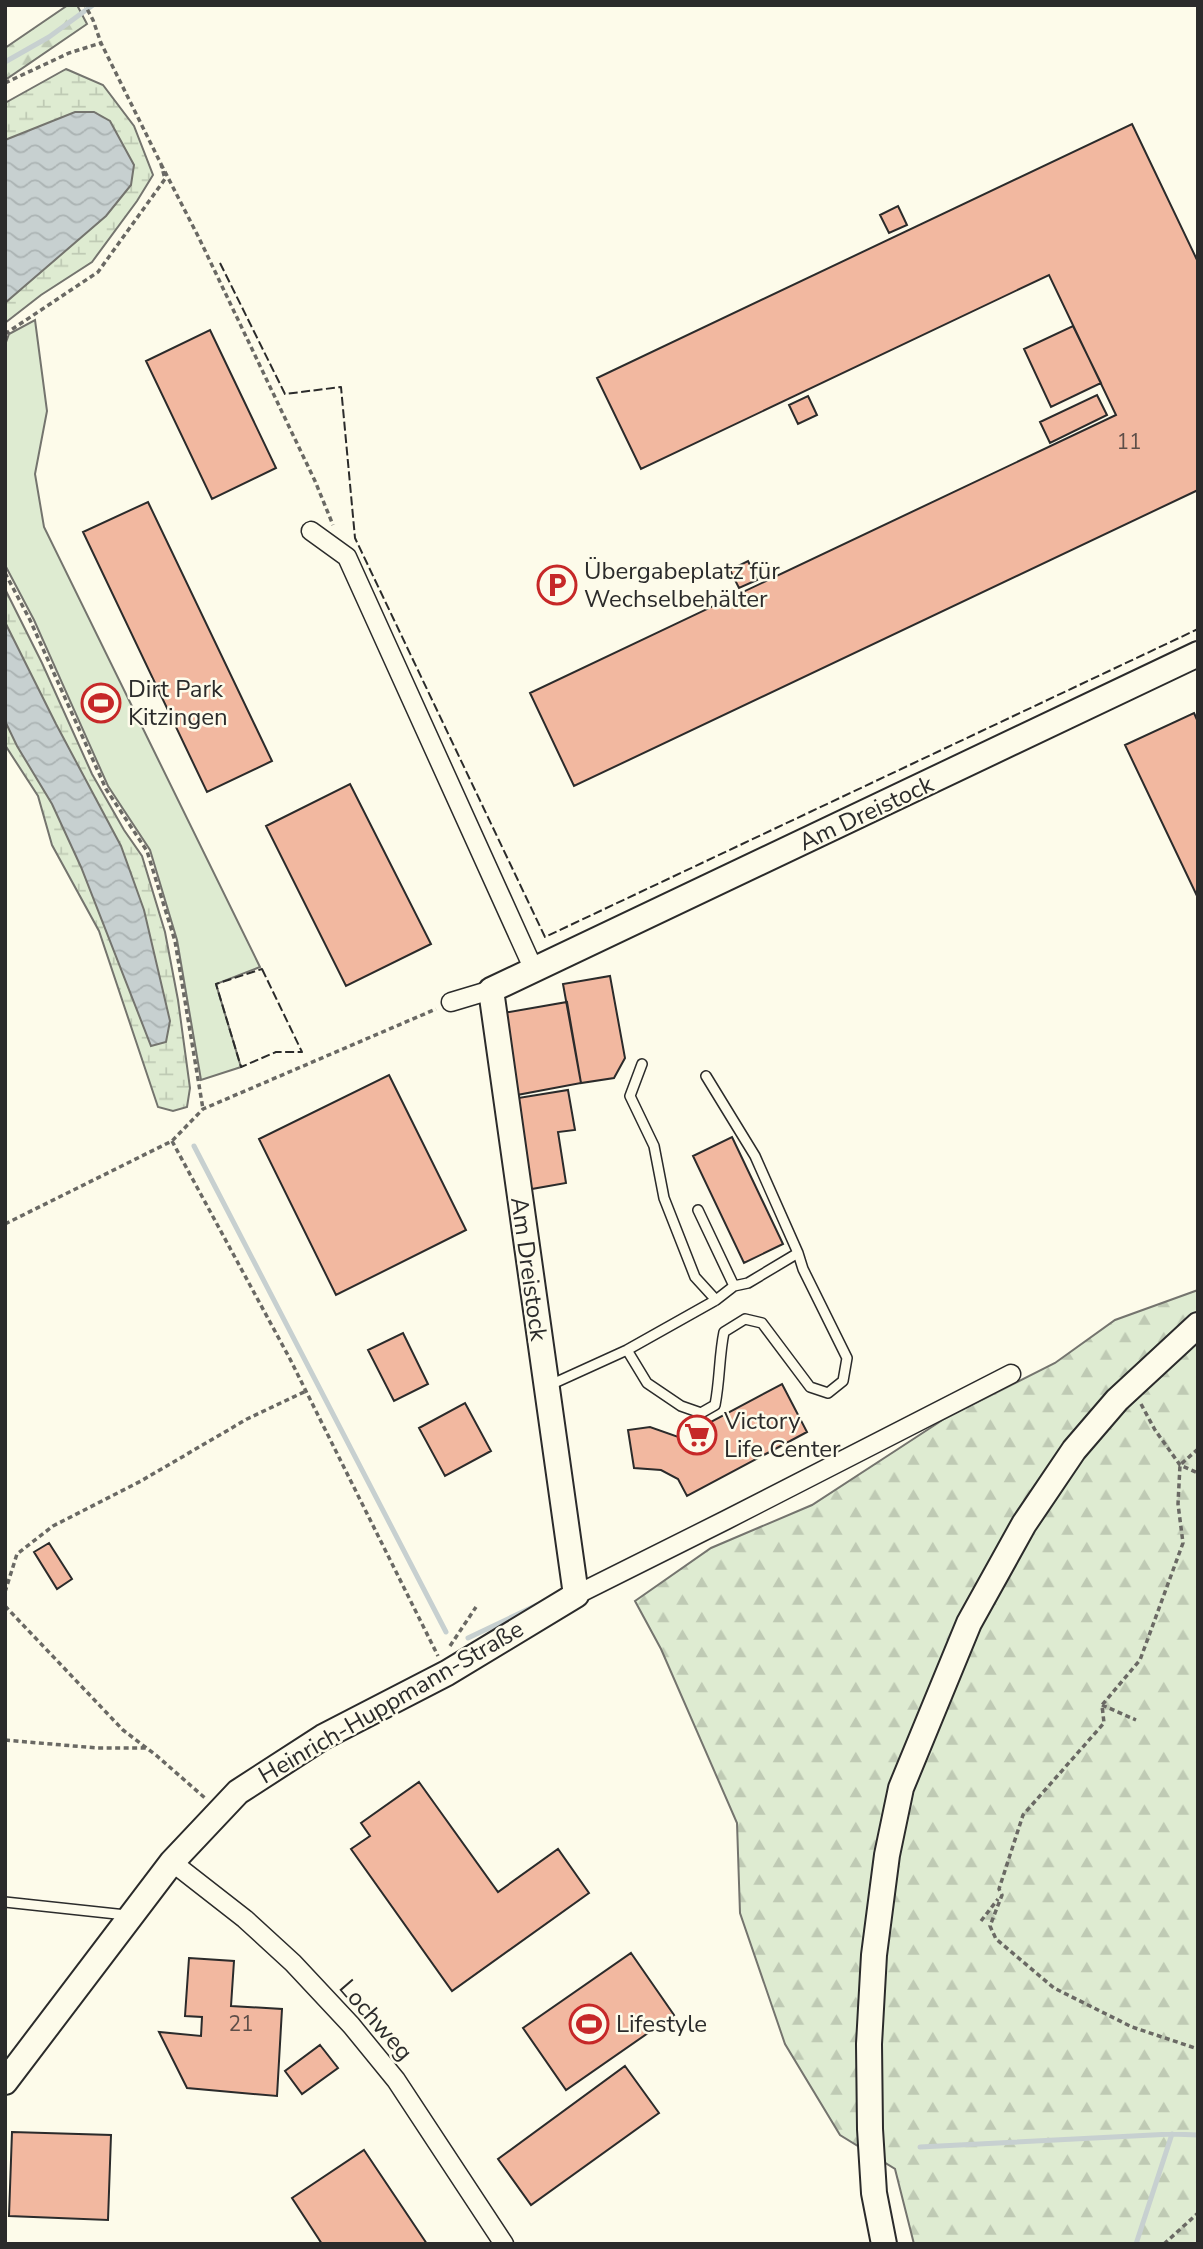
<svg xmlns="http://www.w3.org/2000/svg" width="1203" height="2249" font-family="'Nunito Sans',sans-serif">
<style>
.forest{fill:url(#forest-firs);stroke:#74746e;stroke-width:2}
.wetland{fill:url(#wetland-marsh);stroke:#74746e;stroke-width:2}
.pitch{fill:#deebd1;stroke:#74746e;stroke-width:2}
.water{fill:url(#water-waves);stroke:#74746e;stroke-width:2}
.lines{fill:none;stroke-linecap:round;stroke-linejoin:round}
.stream{stroke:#c7d0d0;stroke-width:5}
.building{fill:#f2b8a0;stroke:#2b2b2b;stroke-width:2}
.lane-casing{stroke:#2b2b2b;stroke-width:12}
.street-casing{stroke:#2b2b2b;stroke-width:21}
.secondary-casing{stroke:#2b2b2b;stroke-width:28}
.path{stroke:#6a6964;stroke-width:3.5;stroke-dasharray:5 3.5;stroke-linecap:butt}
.lane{stroke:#fdfbea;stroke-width:9}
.street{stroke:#fdfbea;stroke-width:18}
.secondary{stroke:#fdfbea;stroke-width:24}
.fence{stroke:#2b2b2b;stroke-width:2;stroke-dasharray:9 3.5;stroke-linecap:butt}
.labels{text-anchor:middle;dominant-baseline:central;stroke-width:5;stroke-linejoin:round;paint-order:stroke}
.number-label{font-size:21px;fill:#5d4e48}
.poi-label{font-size:24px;fill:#2b2b2b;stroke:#fdfbea;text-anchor:start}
.street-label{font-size:24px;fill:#2b2b2b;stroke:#fdfbea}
</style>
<defs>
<pattern id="forest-firs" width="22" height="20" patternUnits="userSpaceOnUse" patternTransform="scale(1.75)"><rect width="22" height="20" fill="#deebd1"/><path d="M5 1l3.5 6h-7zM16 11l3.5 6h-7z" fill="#bfcab4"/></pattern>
<pattern id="wetland-marsh" width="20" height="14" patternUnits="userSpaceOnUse" patternTransform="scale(1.75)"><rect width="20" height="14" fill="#deebd1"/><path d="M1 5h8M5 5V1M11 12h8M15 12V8" fill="none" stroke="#bfcab4"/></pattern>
<pattern id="water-waves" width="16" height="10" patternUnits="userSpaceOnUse" patternTransform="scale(1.75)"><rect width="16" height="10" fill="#c7d0d0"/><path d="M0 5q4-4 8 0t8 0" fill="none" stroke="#abb3b3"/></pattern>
</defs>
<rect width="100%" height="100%" fill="#fdfbea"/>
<path class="forest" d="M68 5H77L87 24 5 80V48Z
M1198 1290V2244H914L895 2169 840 2135 785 2044 740 1913 737 1823 661 1649 635 1601 711 1548 812 1505 944 1419 1055 1363 1115 1320Z"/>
<path class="wetland" d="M66 69 103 85 134 126 153 175 137 201 92 262 41 295 5 323V103Z
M5 589 42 663 92 774 124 830 142 856 165 932 178 1000 190 1088 187 1107 173 1111 158 1107 99 931 52 845 38 796 5 745Z"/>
<path class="pitch" d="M35 320 47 411 35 474 44 527 260 967 216 984 241 1067 201 1080 177 940 150 850 108 786 34 620 5 565V345L9 334Z"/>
<path class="water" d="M75 112H94L110 121 134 165 131 185 106 216 5 303V140Z
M5 622 56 724 121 846 144 910 170 1021 166 1042 151 1046 81 867 52 804 17 746 5 721Z"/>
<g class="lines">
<path class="stream" d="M5 62 49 37 93 5
M194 1146 446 1632
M468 1638 537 1605
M920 2147 1172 2134 1198 2135
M1136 2244 1172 2134"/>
</g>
<path class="building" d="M1132 124 1198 262V490L574 786 530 693 1116 415 1049 275 641 469 597 378Z
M898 206 907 225 889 233 880 215Z
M1073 326 1101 383 1051 407 1024 349Z
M210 330 276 468 212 499 146 361Z
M1097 395 1107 415 1050 443 1040 422Z
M808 396 817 415 798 424 789 405Z
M148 502 272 761 207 792 83 532Z
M748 561 757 580 739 588 730 570Z
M1194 713 1198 722V898L1125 745Z
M350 784 431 944 346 986 266 826Z
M610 976 625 1058 614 1078 581 1083 563 984Z
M567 1002 581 1083 517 1095 503 1013Z
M389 1075 466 1230 336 1295 259 1139Z
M568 1090 575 1130 558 1132 566 1183 526 1190 512 1099Z
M732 1137 783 1244 744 1263 693 1156Z
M403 1333 428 1384 394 1401 368 1350Z
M782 1384 807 1432 687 1496 678 1479 661 1470 634 1468 628 1430 650 1427 681 1438Z
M465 1403 491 1451 445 1476 419 1428Z
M49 1543 72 1579 57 1589 34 1552Z
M419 1782 498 1892 558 1849 589 1893 452 1991 351 1849 370 1836 361 1823Z
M631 1953 674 2015 566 2090 523 2028Z
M189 1958 234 1961 231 2006 282 2009 277 2096 187 2088 159 2032 201 2036 202 2017 185 2016Z
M320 2045 338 2068 302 2094 285 2071Z
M625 2066 659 2113 531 2205 498 2159Z
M12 2132 111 2135 108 2220 9 2216Z
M364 2150 427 2244H322L292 2198Z"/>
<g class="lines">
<defs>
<path id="lane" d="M642 1064 630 1096 654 1146 664 1198 695 1277 716 1300
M698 1210 734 1286
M627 1350 647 1383 681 1406 701 1413 715 1405C720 1380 719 1356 724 1332L745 1319 762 1323 810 1387 828 1393 843 1381 847 1358 803 1269 798 1253
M550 1385 627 1350 716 1300 734 1286 748 1283 798 1253 755 1156 706 1076
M5 1902 126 1915"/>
<path id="street" d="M311 531 347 557 534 970
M451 1002 491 990
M576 1595 726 1520 1011 1374
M172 1862 245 1919 293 1963 351 2025 396 2080 504 2244"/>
<path id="secondary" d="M5 2082 172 1862 238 1792 323 1737 447 1673 576 1595 491 990 1198 654
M884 2244 874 2193 870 2129 869 2044 874 1955 887 1855 901 1788 969 1623 1024 1524 1074 1450 1117 1400 1198 1325"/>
</defs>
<use href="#lane" class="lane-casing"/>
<use href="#street" class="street-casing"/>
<use href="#secondary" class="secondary-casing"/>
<path class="path" d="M5 83 69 53 101 43
M161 164 199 238 315 481 333 525
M5 334 98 272 165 179 161 164 101 43 93 20 85 5
M5 573 30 620 106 789 147 851 175 941 203 1109
M172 1141 290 1359 438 1656
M5 1224 172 1141 203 1109 436 1009
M1141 1404 1155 1430 1180 1465 1198 1473
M1198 1449 1180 1465 1178 1504 1183 1543 1140 1660 1102 1705 1104 1723 1023 1815 999 1889 1002 1895 990 1926 996 1939 1054 1988 1132 2027 1198 2049
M5 1592 17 1554 53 1526 141 1481 247 1419 306 1391
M5 1606 123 1730 157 1756 205 1798
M450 1646 476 1607
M1102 1705 1136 1720
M5 1740 97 1748H146
M981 1921 998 1899
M1164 2244 1198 2213"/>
<use href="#lane" class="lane"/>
<use href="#street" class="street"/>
<use href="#secondary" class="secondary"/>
<path class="fence" d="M220 263 285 394 341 387 355 538 545 937 1198 629
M262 969 302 1052H276L241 1067 216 984Z"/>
</g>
<defs>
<symbol id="parking-ring" viewBox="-11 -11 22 22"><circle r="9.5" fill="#fdfbea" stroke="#c62828" stroke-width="1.5"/><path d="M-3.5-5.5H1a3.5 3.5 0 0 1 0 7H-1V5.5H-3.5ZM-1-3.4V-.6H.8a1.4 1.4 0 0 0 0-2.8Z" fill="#c62828"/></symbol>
<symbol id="stadium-ring" viewBox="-11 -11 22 22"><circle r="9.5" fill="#fdfbea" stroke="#c62828" stroke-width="1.5"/><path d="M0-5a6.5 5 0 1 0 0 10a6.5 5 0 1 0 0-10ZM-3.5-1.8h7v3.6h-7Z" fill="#c62828"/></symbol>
<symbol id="supermarket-ring" viewBox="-11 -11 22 22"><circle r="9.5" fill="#fdfbea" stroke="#c62828" stroke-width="1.5"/><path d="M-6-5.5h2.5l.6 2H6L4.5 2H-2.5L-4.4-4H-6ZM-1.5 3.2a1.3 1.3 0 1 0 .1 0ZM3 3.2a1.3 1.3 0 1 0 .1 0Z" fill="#c62828"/></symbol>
</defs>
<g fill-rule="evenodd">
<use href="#parking-ring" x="535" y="563" width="44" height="44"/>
<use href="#stadium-ring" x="79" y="681" width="44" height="44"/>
<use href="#supermarket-ring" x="675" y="1413" width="44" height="44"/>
<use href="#stadium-ring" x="567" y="2002" width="44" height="44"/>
</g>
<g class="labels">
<g class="number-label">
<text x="1129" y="442">11</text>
<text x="241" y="2024">21</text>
</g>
<g class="poi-label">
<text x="584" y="571">Übergabeplatz für<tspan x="584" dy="28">Wechselbehälter</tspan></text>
<text x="128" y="689">Dirt Park<tspan x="128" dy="28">Kitzingen</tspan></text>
<text x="724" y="1421">Victory<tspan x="724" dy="28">Life Center</tspan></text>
<text x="616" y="2024">Lifestyle</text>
</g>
<g class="street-label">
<text transform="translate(866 813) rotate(-25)">Am Dreistock</text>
<text transform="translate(529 1269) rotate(82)">Am Dreistock</text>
<text transform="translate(391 1702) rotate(-30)">Heinrich-Huppmann-Straße</text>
<text transform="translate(376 2020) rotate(49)">Lochweg</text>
</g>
</g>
<rect width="1203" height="2249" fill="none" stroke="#2b2b2b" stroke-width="14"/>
</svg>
